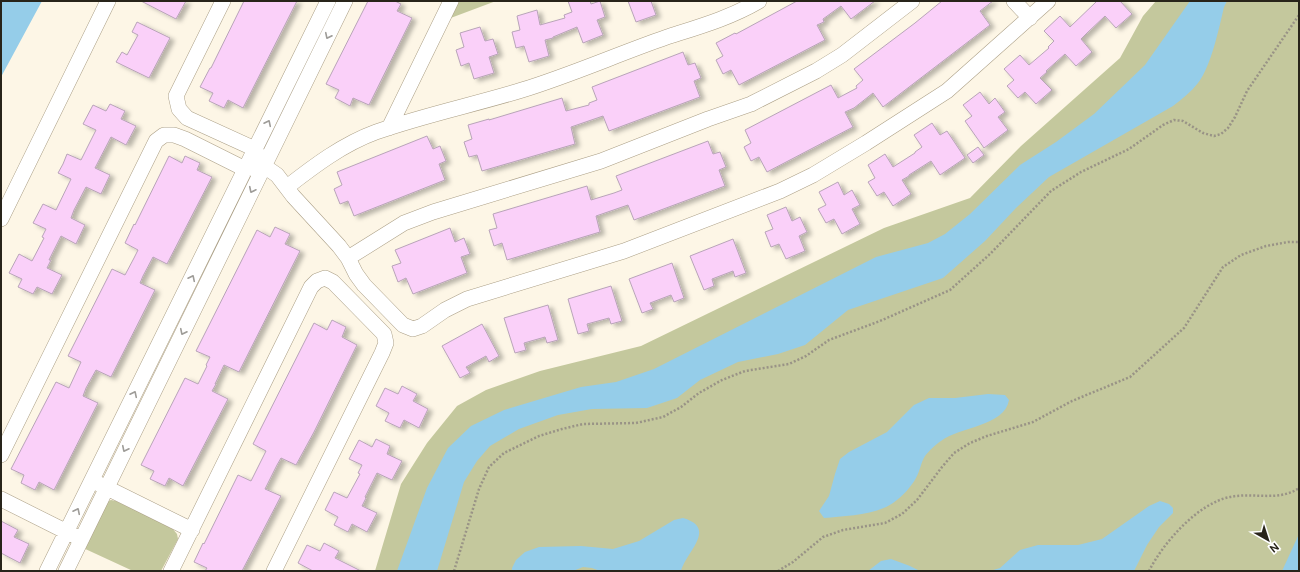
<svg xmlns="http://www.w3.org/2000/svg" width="1300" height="572" font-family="'DM Sans',sans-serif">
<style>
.green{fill:#c4c89d}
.water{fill:#95cde9}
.building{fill:#fad0f9;stroke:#b8a4b8;filter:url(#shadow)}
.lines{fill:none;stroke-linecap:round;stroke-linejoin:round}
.minor-casing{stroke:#ab9f86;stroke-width:16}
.path{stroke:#999386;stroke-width:2.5;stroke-dasharray:2 2;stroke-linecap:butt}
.minor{stroke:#fff;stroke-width:15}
.oneway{stroke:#9e9c98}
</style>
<defs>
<filter id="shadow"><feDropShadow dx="4.5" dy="2.5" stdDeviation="2" flood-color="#0004"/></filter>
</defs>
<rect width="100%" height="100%" fill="#fdf6e6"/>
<path class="green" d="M457 1H496L448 19Z
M1156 1H1299V571H375L401 484 427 443 457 406 486 390 540 371 641 346 884 228 970 198 1021 146 1120 58 1143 16Z
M111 500 116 501 172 528 177 534 178 539 161 571H133L81 547 104 503Z"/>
<path class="water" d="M1 1H42L1 77Z
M1190 1H1227L1224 7C1219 28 1211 67 1198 83 1191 92 1182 99 1173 106L1049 177 1016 208 985 241 943 278 848 310 805 345 778 354 738 362 700 380 677 398 647 408 592 409 558 415 519 429 490 446 477 461 464 482 437 571H397L427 488 448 448 471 426 504 410 581 387 616 382 654 369 876 257 928 243 945 234 970 214 1020 165 1056 142 1094 114 1145 65Z
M988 394 1005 395 1009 400C1005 426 959 427 941 441 936 444 929 451 925 456 921 462 920 471 916 478 911 487 902 497 893 503 876 515 845 516 824 518L819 511 829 496 835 474 840 459 849 452 887 432 914 405 929 398H955Z
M1160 501 1169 504 1173 508V513L1159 527 1147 545 1134 571H990L1000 568 1020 550 1038 545H1078L1102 539 1149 506Z
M683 518C718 528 686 552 681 571H600L592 568 583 567 573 571H512V568L516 560 525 552 539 547 581 546 613 549 639 541 674 520Z
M1299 534V571H1282Z
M891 559 910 566 920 571H868L881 561Z"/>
<path class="building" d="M141 1H186L176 19Z
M244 1H297L243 108 228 100 224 108 209 101 213 93 200 87 210 68H211Z
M368 1H395L401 4 397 11 412 18 369 105 353 98 350 106 335 98 339 90 326 84Z
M568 1H590L591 4 600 1 605 17 597 20 603 35 583 43 577 27 553 37V38L545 40 549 56 529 62 524 46 516 48 512 32 520 30 517 16 537 10 540 25 565 18 564 15 572 12Z
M628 1H651L656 15 636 22Z
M797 1H875L851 19 841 6 823 19 824 22 817 25 825 40 739 85 731 70 723 74 716 60 723 56 716 43 735 33 736 34Z
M942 1H993L980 11 990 25 883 107 873 93 854 108 845 112 853 127 767 172 759 157 751 161 744 147 751 143 745 130 831 85 838 98 857 88 856 86 863 80 854 69 915 23Z
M1097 1H1120L1132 14 1116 28 1105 16 1087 33 1081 39 1092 52 1076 66 1065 54 1046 71 1047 72 1040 78 1052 90 1036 104 1025 92 1018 98 1007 86 1014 80 1004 69 1020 55 1029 65 1049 48 1048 47 1054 41 1044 31 1060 16 1070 27Z
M137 22 170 38 149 78 116 62 122 52 127 55 138 35 132 32Z
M480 27 485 41 493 39 498 54 489 57 494 73 474 79 469 63 461 66 456 50 464 47 460 33Z
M683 52 688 65 695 63 701 78 694 81 700 97 609 131 603 116 571 127 575 144 482 171 477 155 469 157 464 142 472 139 468 125 489 119V120L562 98 566 111 589 105V103L597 100 592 87Z
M980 92 989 104 995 98 1005 112 998 117 1008 130 984 148 965 121 972 116 963 105Z
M110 104 125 111 121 119 136 126 126 145 111 137 95 168 110 175 101 194 86 187 74 210 71 218 85 225 76 244 61 236 49 260H51L47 268 62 275 52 294 37 287 33 294 18 287 22 279 9 273 19 254 32 261 44 238 42 237 46 229 33 223 43 204 56 210 71 179 58 173 63 164 67 154 81 160 96 130 83 124 93 105 106 111Z
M932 123 940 135 947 131 965 158 940 175 931 161 909 175V176L902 180 911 194 893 206 884 192 877 196 868 182 875 178 868 165 885 154 893 167 915 153V152L922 147 914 135Z
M427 136 433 149 440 146 446 161 439 164 445 180 354 216 348 201 340 204 334 189 342 185 337 172Z
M708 141 713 154 720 152 726 167 719 170 725 186 634 220 628 205 596 216 600 232 507 260 502 243 494 246 489 230 497 228 493 214 587 186 591 200 614 193 622 190 616 176Z
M978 147 984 155 973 163 967 155Z
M169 156 182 163 185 156 200 163 197 170 212 177 167 264 153 257 143 276 140 283 155 290 111 377 96 370 86 388 83 396 98 403 54 490 39 482 35 490 21 483 24 475 11 469 56 382 69 388 81 362 68 356 112 269 125 275 134 258 138 250 125 243 134 224 135 225Z
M838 182 844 195 852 190 860 205 852 209 860 224 842 234 834 219 826 223 818 209 826 205 819 192Z
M786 207 792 221 800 217 807 232 799 236 805 251 786 259 779 244 771 247 765 232 773 229 767 215Z
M275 227 290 234 285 244 300 251 239 372 224 365 215 384H216L212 391 228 399 183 486 169 478 165 486 150 479 154 471 141 465 185 378 198 384 207 366 206 365 210 357 196 351 257 230 270 237Z
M450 228 455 242 464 238 470 254 461 257 467 273 413 294 406 278 398 282 392 266 401 263 395 250Z
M733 239 746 273 735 277 733 271 712 279 714 286 704 290 690 256Z
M672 263 684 298 674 302 671 295 650 303 653 309 642 313 629 279Z
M611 286 622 321 611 324 609 318 587 324 589 331 578 334 568 299Z
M548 305 558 340 547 343 545 337 524 343 526 350 515 353 504 318Z
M332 320 346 327 342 337 357 345 314 432 296 465 281 458 277 465 265 489 281 496 242 571H205L207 568 194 562 203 543 204 544 238 475 251 481 266 451 253 444 314 323 327 330Z
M482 324 499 356 489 362 486 356 466 367 470 373 460 378 442 346Z
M402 386 417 394 413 401 428 409 419 428 404 420 400 428 385 421 389 413 376 406 385 388 398 394Z
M376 439 390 446 387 454 402 461 392 480 377 473 365 497 366 498 362 506 377 513 367 532 352 524 348 532 334 525 338 517 325 510 334 492 347 498 360 474 358 473 362 465 349 459 359 440 372 447Z
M1 521 18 530 14 537 29 544 20 563 1 553Z
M324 543 339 551 335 558 361 571H313L298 563 307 545 320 551Z"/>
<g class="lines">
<defs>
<path id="minor" d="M1014 1 1030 18
M389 128 451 1
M264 166 277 175 293 196 339 246 348 258 356 274 364 285 403 325 413 329 422 326 445 310 467 299 624 251 780 191 813 175 866 143 947 91 1048 1
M287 187C314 166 343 144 376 132 424 115 473 105 522 90 571 75 618 54 667 37 698 27 730 18 759 1
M1 219 108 1
M348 258 404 223 433 212 601 161 708 119 751 104 816 71 842 55 912 1
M1 455 156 141 164 135H174L185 139 245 169 264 166 255 149 187 118 179 109 176 96 223 1
M97 483 192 530
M1 499 75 536
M47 571 328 1
M66 571 345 1
M171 571 311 287 317 281 325 278 333 282 384 334 386 343 382 353 274 571"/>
</defs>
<use href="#minor" class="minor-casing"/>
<path class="path" d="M454 571 479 489 489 467 504 453 539 436 562 429 583 424 636 423 663 417 681 407 699 393 722 380 745 371 789 364 806 356 829 340 880 321 950 290 990 254 1051 191 1081 172 1129 149 1163 125 1174 120 1183 121 1203 133 1214 136 1221 134 1228 128 1235 117 1247 91 1299 15
M778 571 793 562 823 537 843 530 885 523 902 514 917 500 942 467 954 453 970 443 987 436 1033 422 1072 401 1130 377 1184 328 1223 267 1241 255 1266 246 1288 242H1299
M1149 571C1163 543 1198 503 1230 497 1253 492 1279 502 1299 488"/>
<use href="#minor" class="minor"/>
</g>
<defs><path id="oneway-chevron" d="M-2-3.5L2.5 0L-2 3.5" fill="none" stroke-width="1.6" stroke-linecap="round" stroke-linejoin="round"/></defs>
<g class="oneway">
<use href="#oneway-chevron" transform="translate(328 36) rotate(116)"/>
<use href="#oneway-chevron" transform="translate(268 123) rotate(-64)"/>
<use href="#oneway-chevron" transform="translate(252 190) rotate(116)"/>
<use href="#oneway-chevron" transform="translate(192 278) rotate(-64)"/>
<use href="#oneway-chevron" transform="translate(183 332) rotate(116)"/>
<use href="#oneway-chevron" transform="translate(134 394) rotate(-64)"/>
<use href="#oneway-chevron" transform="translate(125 449) rotate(116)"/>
<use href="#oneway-chevron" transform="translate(77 511) rotate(-64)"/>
</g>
<rect width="1300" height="572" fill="none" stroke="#28241a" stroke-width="4"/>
<g transform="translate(1268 540) rotate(141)" stroke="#ffffff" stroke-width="3" paint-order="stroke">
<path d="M0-3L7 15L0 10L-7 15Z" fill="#28241a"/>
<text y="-6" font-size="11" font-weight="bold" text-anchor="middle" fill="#28241a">N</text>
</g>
</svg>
